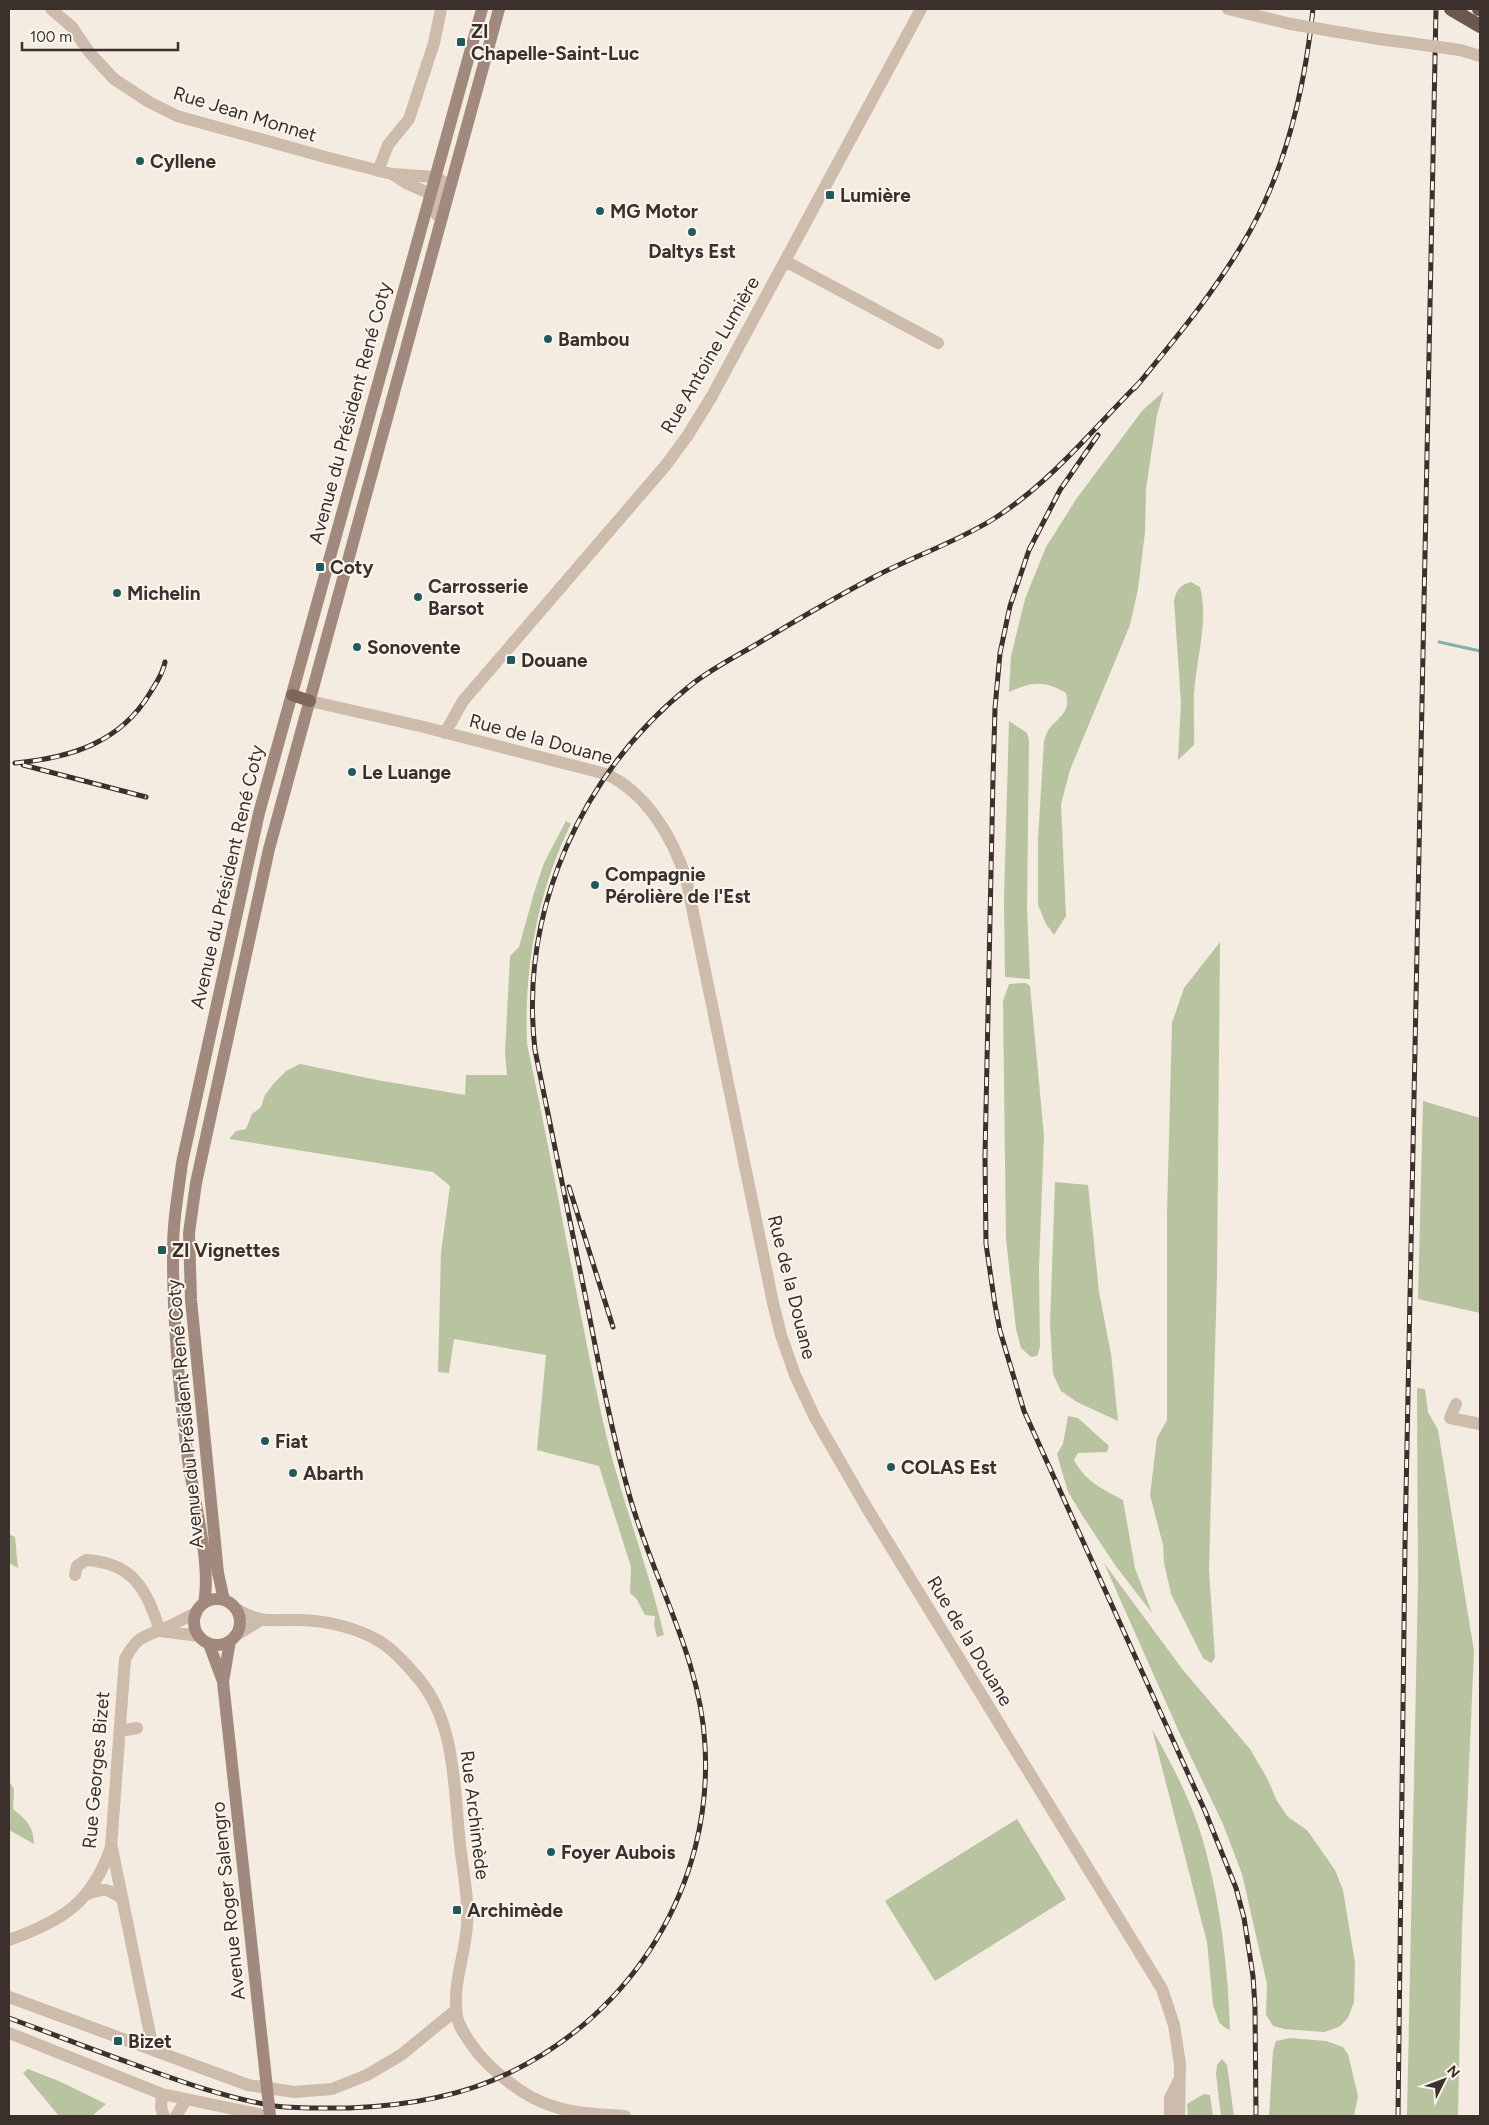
<svg xmlns="http://www.w3.org/2000/svg" width="1489" height="2125" font-family="Figtree,sans-serif">
<style>
.green{fill:#b8c4a0}
.lines{fill:none;stroke-linecap:round;stroke-linejoin:round}
.stream{stroke:#7fb0b2;stroke-width:3}
.minor{stroke:#cdbbac;stroke-width:12}
.tertiary{stroke:#cdbbac;stroke-width:12}
.secondary{stroke:#a18a7d;stroke-width:12}
.primary{stroke:#7d675c;stroke-width:12}
.trunk{stroke:#6c584f;stroke-width:14}
.rail-casing{stroke:#3b302b;stroke-width:5}
.rail{stroke:#fbf5ee;stroke-width:3;stroke-dasharray:9;stroke-linecap:butt}
.minor-bridge{stroke:#cdbbac;stroke-width:12}
.secondary-bridge{stroke:#a18a7d;stroke-width:12}
.poi-dot{fill:#1f5a5e;stroke:#fbf5ee;stroke-width:2}
.labels{text-anchor:middle;dominant-baseline:central;stroke-width:4;stroke-linejoin:round;paint-order:stroke}
.poi-label{font-size:19px;font-weight:bold;fill:#3b302b;stroke:#fbf5ee;text-anchor:start}
.street-label{font-size:19px;fill:#3b302b;stroke:#fbf5ee}
</style>
<rect width="100%" height="100%" fill="#f4ebe1"/>
<path class="green" d="M1164 391 1157 415 1146 489 1145 532 1138 589 1130 625 1070 770 1061 804 1066 916 1054 935 1046 924 1038 905V839L1044 741C1045 737 1047 732 1049 729 1059 716 1071 713 1066 693 1044 680 1032 682 1009 692L1011 656 1025 599 1046 547 1077 498 1142 411Z
M1191 582 1200 587C1209 622 1196 659 1194 694 1193 711 1195 728 1194 745L1178 760 1181 703 1174 600C1177 589 1180 585 1191 582Z
M1009 721 1027 733 1029 740 1027 908 1030 979 1005 977 1004 899Z
M566 821 571 824C537 892 524 969 527 1044 554 1168 575 1293 602 1417 618 1491 647 1562 664 1635L657 1637 654 1624 655 1616 645 1615 636 1598 630 1593 631 1567 599 1466 537 1450 546 1355 454 1339 449 1373 438 1372 441 1253 450 1186 433 1172 229 1139 236 1131 246 1129 252 1114 261 1107 265 1095 274 1083 286 1071 300 1064 377 1080 465 1095 466 1075H507L505 1053 510 956 519 947 534 893 544 863Z
M1220 942 1217 1277 1209 1570 1215 1658 1211 1663 1203 1658 1171 1594 1164 1563 1163 1545 1150 1495 1157 1438 1167 1420V1213L1172 1023 1184 988Z
M1026 983 1030 986 1044 1136 1039 1267 1040 1347 1037 1356 1031 1357 1021 1348 1016 1329 1006 1239 1003 1001 1009 984Z
M1423 1101 1480 1118V1313L1418 1299Z
M1055 1182 1088 1185 1099 1292 1111 1354 1118 1421 1077 1402 1061 1391 1053 1374 1050 1324Z
M1417 1388 1425 1389 1428 1412 1438 1430 1474 1651 1462 1928 1458 2116H1407L1418 1583Z
M1068 1416 1078 1418 1109 1446 1107 1452 1078 1453 1074 1460C1085 1481 1102 1489 1123 1500L1135 1568 1152 1613 1115 1565 1084 1518 1068 1492 1057 1454 1063 1444Z
M9 1534 15 1537 18 1568 9 1563Z
M1104 1563 1183 1670 1250 1749 1267 1778 1277 1801 1288 1817 1307 1830 1335 1870 1343 1890 1355 1963 1354 2002 1348 2018 1339 2027 1324 2032 1284 2029 1273 2026 1266 2015 1267 1984 1242 1874 1223 1824 1180 1734Z
M1152 1729C1173 1766 1194 1806 1205 1848 1221 1907 1228 1969 1230 2030L1224 2027 1219 2022 1213 2005 1207 1942Z
M9 1781 14 1789 13 1809C27 1821 33 1825 34 1844L9 1830Z
M1017 1819 1066 1899 935 1981 885 1901Z
M1290 2038 1326 2041 1343 2047 1348 2054 1358 2096 1354 2116H1269L1273 2051 1276 2041Z
M1222 2059 1227 2065 1234 2116H1221L1216 2074 1217 2065Z
M28 2069 61 2082 106 2104 92 2116H59L23 2073Z
M1204 2094 1210 2095 1213 2116H1188L1187 2104Z"/>
<g class="lines">
<path class="stream" d="M1439 642 1480 651"/>
<path class="minor" d="M51 9 72 27 89 52 114 79 149 102 177 116 325 157 392 174 436 177 444 182 437 215
M1228 9 1291 24
M1379 39 1410 43
M1460 50 1480 56
M378 171 388 145 409 119 434 43 441 9
M394 175 406 183 431 194
M785 261 938 343
M310 701 424 727 606 774C647 793 672 837 686 878L773 1303 781 1335 795 1375 815 1418 867 1508 1162 1989 1174 2025 1180 2064 1179 2116
M445 733 463 701 666 465 688 435 712 396 921 9
M1456 1404 1450 1418 1480 1424
M75 1575 77 1566 86 1560C134 1563 146 1589 160 1631
M160 1631 199 1636
M120 1731 137 1728
M112 1848 153 2049
M87 1894C104 1888 107 1888 121 1898
M9 1940C62 1921 92 1903 111 1847L125 1659C136 1639 140 1638 160 1630 172 1626 184 1618 196 1613
M9 1997 248 2085 294 2092 332 2089 367 2075 401 2055 456 2010
M9 2033 162 2094 268 2116
M162 2094 161 2108 164 2116
M176 2116 186 2100
M1170 2116V2098L1178 2082"/>
<path class="tertiary" d="M236 1609C263 1625 274 1619 302 1620 328 1621 357 1628 379 1641 393 1649 407 1665 418 1678 456 1722 454 1790 460 1845 463 1871 469 1899 467 1925 465 1956 452 1985 457 2016 459 2029 470 2042 477 2052 485 2062 495 2071 505 2079 544 2112 576 2113 625 2116
M235 1636 261 1620"/>
<path class="secondary" d="M194 1622a23 23 0 1 1 46 0a23 23 0 1 1-46 0Z
M224 1600 218 1573 191 1300 189 1233 196 1183 269 849 499 9
M204 1603C212 1561 192 1495 187 1452 179 1388 173 1323 173 1258 172 1226 178 1195 182 1163L259 813 482 9
M230 1641 223 1682 266 2079
M209 1644 222 1679"/>
<path class="primary" d="M292 695 310 701"/>
<path class="trunk" d="M1451 9 1480 26
M1479 9H1480"/>
<defs>
<path id="rail" d="M1135 388C1176 338 1218 288 1250 231 1288 163 1305 86 1313 9
M1098 435 1060 490 1029 550 1010 606 1000 653 995 708 993 778 985 1156 986 1244 995 1305 1000 1331 1024 1411 1205 1811 1236 1888 1244 1918 1253 1976 1255 2007 1256 2116
M15 763C70 758 120 743 150 693 156 683 163 674 165 662
M23 765 146 797
M569 1187 613 1327
M9 2018C50 2033 91 2049 133 2064 179 2081 226 2098 275 2106 300 2109 325 2108 349 2108 404 2106 460 2097 509 2073 634 2013 713 1884 705 1746 701 1657 652 1578 629 1494 612 1433 600 1371 588 1309 570 1222 552 1136 535 1050 519 910 582 772 691 685 711 669 735 657 757 644 795 621 834 598 874 577 914 556 957 542 995 518 1051 482 1093 429 1139 383
M1398 2116 1405 1544 1436 9"/>
</defs>
<use href="#rail" class="rail-casing"/>
<use href="#rail" class="rail"/>
<path class="minor-bridge" d="M1291 24 1379 39
M1410 43 1460 50"/>
<path class="secondary-bridge" d="M266 2079 270 2116"/>
</g>
<g class="poi-dot">
<rect x="456" y="37" width="10" height="10" rx="2.5"/>
<circle cx="140" cy="161" r="5"/>
<rect x="825" y="190" width="10" height="10" rx="2.5"/>
<circle cx="600" cy="211" r="5"/>
<circle cx="692" cy="232" r="5"/>
<circle cx="548" cy="339" r="5"/>
<rect x="315" y="562" width="10" height="10" rx="2.5"/>
<circle cx="117" cy="593" r="5"/>
<circle cx="418" cy="597" r="5"/>
<circle cx="357" cy="647" r="5"/>
<rect x="506" y="655" width="10" height="10" rx="2.5"/>
<circle cx="352" cy="772" r="5"/>
<circle cx="595" cy="885" r="5"/>
<rect x="157" y="1245" width="10" height="10" rx="2.5"/>
<circle cx="265" cy="1441" r="5"/>
<circle cx="891" cy="1467" r="5"/>
<circle cx="293" cy="1473" r="5"/>
<circle cx="551" cy="1852" r="5"/>
<rect x="452" y="1905" width="10" height="10" rx="2.5"/>
<rect x="113" y="2036" width="10" height="10" rx="2.5"/>
</g>
<g class="labels">
<g class="poi-label">
<text x="471" y="31">ZI<tspan x="471" dy="22">Chapelle-Saint-Luc</tspan></text>
<text x="150" y="161">Cyllene</text>
<text x="840" y="195">Lumière</text>
<text x="610" y="211">MG Motor</text>
<text x="692" y="251" text-anchor="middle">Daltys Est</text>
<text x="558" y="339">Bambou</text>
<text x="330" y="567">Coty</text>
<text x="428" y="586">Carrosserie<tspan x="428" dy="22">Barsot</tspan></text>
<text x="127" y="593">Michelin</text>
<text x="367" y="647">Sonovente</text>
<text x="521" y="660">Douane</text>
<text x="362" y="772">Le Luange</text>
<text x="605" y="874">Compagnie<tspan x="605" dy="22">Pérolière de l'Est</tspan></text>
<text x="172" y="1250">ZI Vignettes</text>
<text x="275" y="1441">Fiat</text>
<text x="901" y="1467">COLAS Est</text>
<text x="303" y="1473">Abarth</text>
<text x="561" y="1852">Foyer Aubois</text>
<text x="467" y="1910">Archimède</text>
<text x="128" y="2041">Bizet</text>
</g>
<g class="street-label">
<text transform="translate(245 114) rotate(17)">Rue Jean Monnet</text>
<text transform="translate(710 355) rotate(-60)">Rue Antoine Lumière</text>
<text transform="translate(350 413) rotate(-75)">Avenue du Président René Coty</text>
<text transform="translate(541 739) rotate(15)">Rue de la Douane</text>
<text transform="translate(227 877) rotate(-77)">Avenue du Président René Coty</text>
<text transform="translate(792 1287) rotate(76)">Rue de la Douane</text>
<text transform="translate(185 1414) rotate(-95)">Avenue du Président René Coty</text>
<text transform="translate(970 1641) rotate(59)">Rue de la Douane</text>
<text transform="translate(96 1770) rotate(-85)">Rue Georges Bizet</text>
<text transform="translate(475 1815) rotate(83)">Rue Archimède</text>
<text transform="translate(228 1901) rotate(-96)">Avenue Roger Salengro</text>
</g>
</g>
<rect width="1489" height="2125" fill="none" stroke="#3b302b" stroke-width="20"/>
<g transform="translate(1444 2080) rotate(48)" stroke="#fbf5ee" stroke-width="4" paint-order="stroke">
<path d="M0-4L9 19L0 12L-9 19Z" fill="#3b302b"/>
<text y="-8" font-size="14" font-weight="bold" text-anchor="middle" fill="#3b302b">N</text>
</g>
<path d="M22 42v8h156v-8" fill="none" stroke="#3b302b" stroke-width="2.5"/>
<text x="30" y="42" font-size="15" fill="#3b302b" stroke="#fbf5ee" stroke-width="4" paint-order="stroke">100 m</text>
</svg>
